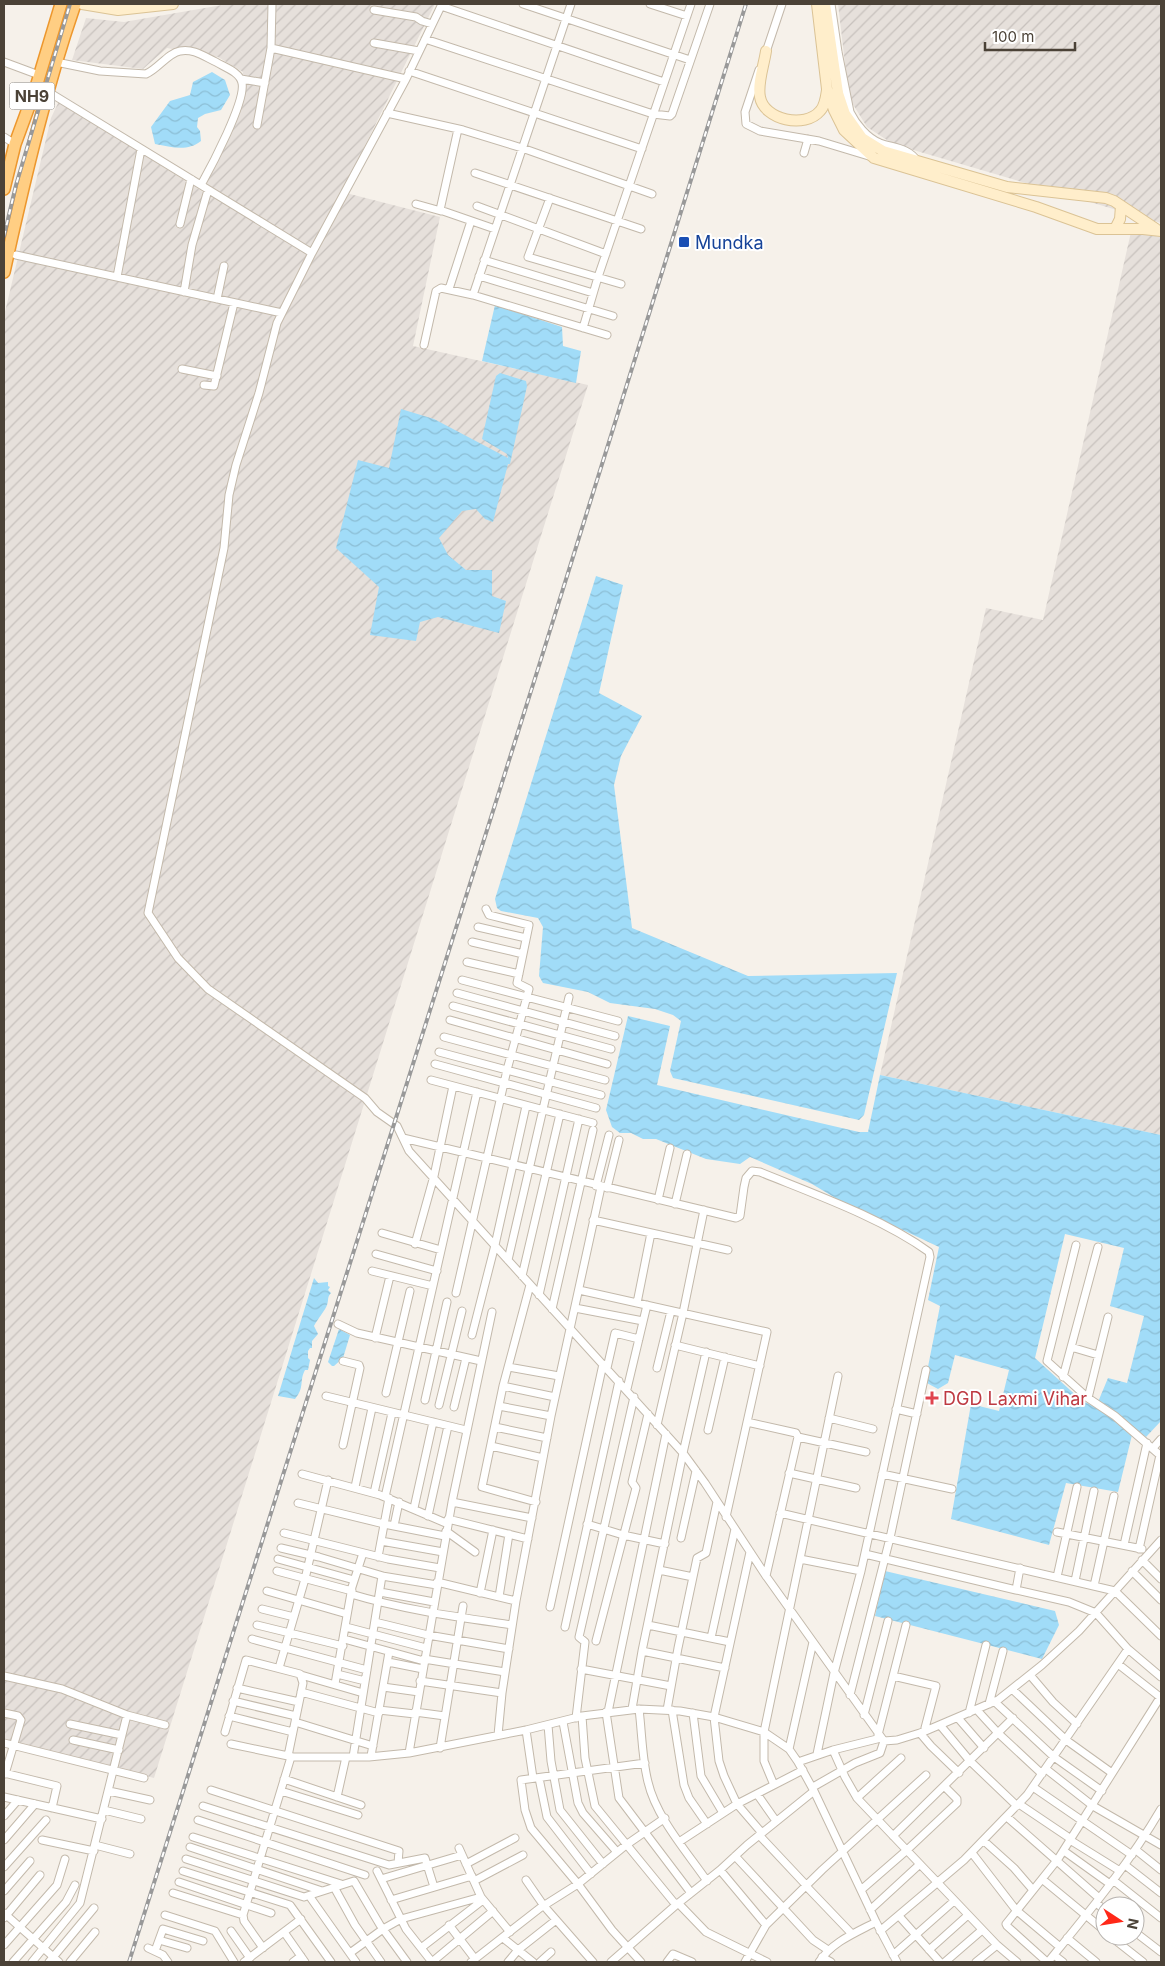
<svg xmlns="http://www.w3.org/2000/svg" width="1165" height="1966" font-family="Inter,sans-serif">
<style>
.industrial{fill:url(#industrial-furrows)}
.water{fill:url(#water-waves)}
.lines{fill:none;stroke-linecap:round;stroke-linejoin:round}
.minor-casing{stroke:#c3b9ab;stroke-width:9}
.secondary-casing{stroke:#dbc395;stroke-width:12}
.trunk-casing{stroke:#ed972d;stroke-width:14}
.minor{stroke:#fff;stroke-width:7}
.secondary{stroke:#ffeecb;stroke-width:10}
.trunk{stroke:#ffce83;stroke-width:11}
.rail-casing{stroke:#999;stroke-width:4}
.rail{stroke:#fff;stroke-width:2;stroke-dasharray:5.5;stroke-linecap:butt}
.transit-dot{fill:#1a4fb4;stroke:#fff;stroke-width:2}
.health-dot{fill:#e0444e;stroke:#fff;stroke-width:2}
.labels{text-anchor:middle;dominant-baseline:central;stroke-width:4;stroke-linejoin:round;paint-order:stroke}
.shield{fill:#fff;stroke:#817b73;stroke-width:1}
.shield-label{font-size:16px;font-weight:bold;fill:#4b4237}
.transit-label{font-size:18px;fill:#164399;stroke:#fff;text-anchor:start}
.health-label{font-size:18px;fill:#be3a42;stroke:#fff;text-anchor:start}
</style>
<defs>
<pattern id="industrial-furrows" width="10" height="10" patternUnits="userSpaceOnUse" patternTransform="scale(1.25)"><rect width="10" height="10" fill="#e6e0db"/><path d="M-1 1l2-2M0 10L10 0M9 11l2-2" fill="none" stroke="#c7c1bd"/></pattern>
<pattern id="water-waves" width="16" height="10" patternUnits="userSpaceOnUse" patternTransform="scale(1.25)"><rect width="16" height="10" fill="#a1dcf8"/><path d="M0 5q4-4 8 0t8 0" fill="none" stroke="#8cbed5"/></pattern>
</defs>
<rect width="100%" height="100%" fill="#f6f1ea"/>
<path class="industrial" d="M228 4H435L342 192 440 217 413 346 588 385 154 1778 4 1740V316L51 118 59 101 203 192 236 117 243 72 218 57 167 48 143 69 72 60 86 18 124 22Z
M838 4H1161V223L893 144 867 127 849 98Z
M1131 232 1161 237V1135L880 1075 986 608 1043 620Z"/>
<path class="water" d="M212 72 225 80 230 95 221 110 205 114 198 118 197 127 200 131 201 141C187 152 172 147 155 144L151 127 170 101 190 95 193 82Z
M495 305 562 327 563 346 581 351 576 383 482 361Z
M500 373 526 381 527 386 510 464H508L493 522 485 519 476 509 462 511 439 538 448 555 466 570H492V596L506 601 499 633 438 617 420 622 416 641 370 635 379 587 336 548 358 460 389 468 401 409 434 419 508 458 507 454 482 439 496 376Z
M596 576 623 585 599 693 642 716 621 756 614 785 632 928 748 976 897 973 864 1115 859 1120 673 1078 670 1071 681 1021 673 1015 655 1009 610 1003 588 992 543 983 539 976 543 927 538 918 501 911 497 908 495 899Z
M628 1016 670 1026 657 1085 859 1132H868L880 1075 1161 1135V1421L1146 1437 1098 1402 1108 1378 1127 1383 1144 1316 1110 1306 1124 1248 1065 1234 1035 1358 1081 1400 1113 1416 1132 1435 1118 1492 1066 1483 1049 1545 951 1519 971 1404 999 1411 1009 1370 955 1355 948 1383 938 1389 925 1382 940 1306 928 1300 939 1247 837 1199 812 1184 750 1157 740 1164 706 1159 656 1139H643L631 1133H620L612 1127 606 1110Z
M314 1278 318 1283 328 1282V1286L330 1287 328 1290 331 1293C327 1297 329 1299 327 1305 326 1309 317 1320 314 1326L318 1334 312 1341V1348H310L308 1351V1358L310 1360 308 1370H305C299 1381 305 1387 295 1399L278 1396Z
M339 1329 350 1335 343 1358 334 1366H332L328 1362Z
M885 1571 1055 1611 1059 1625 1042 1659 875 1616Z"/>
<g class="lines">
<defs>
<path id="minor" d="M442 4 406 79 312 253 277 323 259 393 236 465 229 495 224 548 148 913 178 958 208 989 365 1098 377 1112 397 1126 409 1151 683 1453 705 1483 766 1576 884 1741 897 1740 923 1732 998 1700 1042 1665 1079 1631 1161 1540
M523 4 690 60
M650 4 687 16
M831 4 838 52 850 112C856 124 867 138 880 143 894 148 909 148 917 161
M441 6 664 82
M374 10 416 17 422 21 432 24
M425 39 653 114 670 116 672 114 710 4
M374 43 419 51
M271 48 406 79
M765 55 782 4
M4 62 39 75
M56 62 100 71 146 74C158 69 168 53 180 51 193 48 205 57 216 62 224 67 240 72 242 83 246 101 211 167 201 185
M759 70 745 112 746 124 760 131 819 141 872 157
M409 71 642 149
M241 79 265 83
M47 91 312 253
M387 113 463 130 522 148 652 194
M257 125 271 48 272 4
M458 129 440 210 495 229
M4 137 15 144
M804 153 808 139
M475 173 641 229
M550 198 528 257 621 284
M416 204 441 211
M477 206 606 254
M180 224 191 179
M16 255 282 313
M484 260 593 293
M479 276 613 316
M117 277 141 149
M449 289 471 221
M184 292 192 245 208 190
M473 295 607 335
M217 299 224 266
M583 328 598 277 691 4
M424 345 436 291 441 288 473 295 571 4
M182 369 217 376
M204 385 214 386 234 303
M478 927 526 938
M472 942 523 954
M467 962 519 974
M462 980 618 1021
M457 993 615 1036
M453 1006 611 1049
M450 1020 607 1064
M444 1037 605 1080
M439 1052 601 1095
M435 1064 596 1108
M431 1080 593 1123
M403 1138 736 1218 740 1216 744 1187 746 1178 752 1171 760 1172C814 1194 882 1218 929 1252L930 1257 861 1571 834 1673 817 1754
M596 1186 609 1135
M607 1188 619 1140
M658 1200 670 1148
M675 1204 687 1154
M593 1220 728 1250
M382 1233 441 1250
M415 1244 434 1176 453 1086
M1076 1245 1047 1361 1088 1398 1115 1416 1161 1456
M376 1254 437 1271
M508 1260 569 997
M372 1271 433 1286
M522 1276 560 1114
M530 1285 503 1386 482 1487 536 1502
M579 1290 767 1332 726 1517
M456 1293 507 1070 529 989 517 983 529 925 489 915 486 909
M539 1295 579 1119
M637 1303 651 1233
M575 1308 643 1321
M552 1309 593 1130
M338 1324 357 1333 481 1361
M472 1335 495 1245 526 1106
M375 1338 390 1276
M675 1345 760 1366
M1071 1347 1098 1355
M508 1367 559 1376
M607 1368 615 1333 639 1339
M657 1368 671 1311
M1063 1377 1098 1247
M503 1386 555 1397
M627 1389 647 1305
M386 1393 410 1291
M326 1396 466 1430
M1088 1398 1108 1317
M425 1400 447 1302
M439 1405 462 1311
M499 1406 551 1416
M454 1407 466 1358
M896 1409 917 1414
M829 1418 873 1429
M747 1422 796 1433 798 1437 866 1452
M657 1425 683 1313 704 1210
M495 1427 547 1438
M708 1430 725 1357
M343 1445 360 1368 359 1365 343 1361
M491 1446 543 1458
M1153 1448 1161 1439
M789 1473 856 1488
M302 1474 380 1495 448 1524
M882 1474 952 1489
M355 1487 372 1408
M374 1493 392 1413
M385 1497 477 1092
M452 1502 532 1518
M298 1503 384 1524 445 1536
M414 1508 433 1422
M780 1513 1115 1591 1161 1636
M428 1516 448 1426
M448 1519 528 1539
M587 1524 623 1535 665 1544
M394 1526 399 1502
M446 1531 475 1552
M1057 1532 1142 1549
M284 1533 388 1559 440 1568
M681 1538 696 1471
M381 1541 443 1552
M1124 1545 1147 1443
M281 1548 319 1557 383 1576
M1139 1549 1160 1455
M750 1552 714 1717 719 1761 724 1776 737 1804 762 1833
M865 1554 1016 1590
M378 1557 389 1498
M278 1559 354 1580
M800 1559 861 1571
M1142 1560 1161 1579
M659 1570 693 1577
M277 1571 352 1591
M1132 1571 1161 1600
M766 1576 798 1437
M1057 1577 1077 1487
M1075 1581 1094 1491
M437 1582 516 1601
M1094 1586 1114 1496
M267 1591 347 1614
M380 1592 434 1602
M480 1593 493 1530
M351 1594C404 1610 458 1617 512 1625
M499 1597 509 1534
M550 1607 603 1364
M262 1609 294 1617
M375 1622 428 1635 509 1649
M257 1625 343 1646
M648 1625 730 1642
M346 1627 426 1648
M565 1627 619 1381
M711 1638 735 1529
M252 1639 367 1670
M344 1639 424 1661
M596 1641 636 1488 632 1482 648 1414
M1128 1649 1161 1677
M642 1651 725 1668
M424 1659 505 1672
M388 1662 423 1669
M1118 1664 1160 1697
M279 1668 305 1579 328 1480
M581 1669 671 1686
M337 1674 365 1681
M301 1675 363 1693
M1030 1675 1053 1702 1077 1724
M4 1676 62 1689 127 1715 165 1725
M893 1676 936 1686 925 1728
M420 1681 502 1693
M335 1684 352 1587 363 1553
M383 1687 419 1692
M237 1688 299 1702
M1012 1689 1066 1740 1112 1773
M301 1692 379 1713
M850 1695 890 1538 926 1370
M233 1701 296 1716
M995 1702 1054 1757 1102 1791
M989 1704 1003 1651
M632 1709 642 1651 683 1453 706 1352
M639 1709C642 1733 642 1759 648 1782 656 1817 687 1852 707 1881
M379 1710 415 1714
M667 1710 678 1648 697 1558 706 1553 717 1502
M672 1710 684 1785 689 1798 707 1824
M977 1710 998 1733 1042 1774
M415 1712 445 1716
M606 1712 619 1798 691 1893
M608 1712 666 1434
M4 1713 18 1716 21 1720 5 1774
M693 1713 701 1776 723 1813
M969 1713 986 1645
M864 1715 888 1621
M229 1716 293 1732
M582 1716 585 1758 595 1806 676 1905
M576 1718 585 1642 579 1637 634 1397
M958 1718 984 1748
M295 1722 373 1746
M563 1722 578 1803 583 1813 617 1852
M70 1724 122 1735
M548 1725 551 1761 560 1810 603 1864
M940 1725 970 1761 1017 1806
M526 1730 533 1778
M225 1732 246 1660 300 1674 303 1683 288 1756
M920 1733 931 1746 959 1773
M498 1735 502 1693 516 1601 551 1416 601 1187
M878 1735 906 1625
M73 1740 119 1750
M4 1743 144 1778
M231 1744 293 1757H369L409 1753 526 1730 582 1716 639 1709 680 1711 714 1717 764 1732 789 1749 798 1762 814 1791 876 1922 897 1962
M440 1748 463 1606
M789 1749 813 1642
M833 1750 845 1777 857 1798 997 1945 1017 1962
M409 1753 452 1502 492 1312
M371 1756 389 1652
M353 1757 382 1576 437 1585
M798 1762 833 1750 881 1738
M1046 1769 1093 1806 1161 1845
M4 1773 57 1786 52 1808
M539 1778 547 1817 591 1874
M284 1779 361 1805
M774 1785 803 1770
M813 1787 855 1763 880 1753 884 1741
M1033 1787 1132 1855
M211 1790 399 1851 398 1863
M109 1791 150 1800
M281 1791 358 1815
M757 1794 776 1821
M4 1797 102 1819
M337 1797 346 1757
M857 1798 901 1758
M1019 1804 1071 1839
M203 1806 389 1865 425 1858 434 1887
M104 1810 141 1819
M4 1816 18 1800
M1007 1817 1099 1898
M198 1820 365 1875
M759 1835 806 1885
M893 1836 1013 1718
M193 1837 341 1884
M4 1840 35 1804
M42 1840 94 1851
M1070 1840 1120 1871
M984 1841 1014 1868 1033 1890
M679 1842 737 1804 774 1785 764 1761V1732L838 1376
M95 1845 130 1854
M190 1847 322 1891
M459 1848 481 1897 510 1932
M1136 1850 1161 1870
M1064 1851 1110 1884
M972 1853 1016 1910 1060 1947
M735 1856 813 1940 828 1950
M186 1859 304 1897 354 1881 380 1925 407 1962
M466 1864 515 1838
M1125 1865 1161 1893
M4 1867 46 1820
M720 1870 766 1925
M183 1871 290 1905 331 1962
M377 1871 406 1929 432 1962
M381 1879 462 1855
M1042 1879 1105 1931
M526 1880 544 1906 593 1962
M1113 1880 1161 1918
M474 1881 523 1855
M179 1882 271 1913
M806 1886 852 1934
M334 1887 355 1925 381 1962
M861 1890 907 1850 957 1803V1799L945 1787
M4 1891 30 1861
M173 1893 243 1915
M310 1897 356 1962
M391 1900 472 1876
M678 1903 706 1932 767 1962
M1096 1903 1105 1910
M870 1910 920 1864
M4 1913 59 1962
M165 1915 215 1931 234 1962
M899 1916 940 1962
M4 1918 40 1875
M449 1925 475 1959
M231 1931 250 1958
M880 1931 964 1860 1027 1795 1128 1649 1096 1613 1069 1602 1016 1590 1020 1568
M284 1932 305 1962
M1135 1932 1161 1952
M1110 1936 1143 1962
M503 1938 533 1962
M1067 1938 1096 1962
M159 1940 187 1948
M4 1945 57 1885 65 1859
M148 1948 163 1955 168 1962
M263 1948 244 1921 243 1915 291 1757
M421 1948 483 1900
M929 1950 968 1915
M155 1951 163 1929 203 1941
M350 1953 383 1929 401 1919 481 1897
M893 1955 954 1901
M1054 1955 1063 1962
M822 1957 831 1962
M13 1962 66 1902 75 1885
M32 1962 80 1903 127 1715
M49 1962 94 1908
M70 1962 95 1932
M244 1962 301 1919
M293 1962 301 1956
M432 1962 493 1911
M471 1962 540 1908 578 1884 626 1845 665 1818
M508 1962 518 1950 556 1920
M540 1962 551 1952
M611 1962 676 1905 720 1870 747 1845 814 1791
M641 1962 612 1930 578 1884 531 1828 525 1810 521 1780 645 1763
M667 1962 673 1954 692 1962
M745 1962 766 1925 822 1870 926 1775
M819 1962C832 1942 855 1933 876 1922
M945 1962 982 1930
M976 1962 997 1945
M1047 1962 1007 1926 1006 1924 1058 1859 1161 1696
M1048 1962C1088 1913 1129 1864 1161 1809"/>
<path id="secondary" d="M82 4 118 10 173 4
M817 4 827 89 834 110 844 130 874 158 1036 207 1097 229H1143L1161 231
M825 4 838 93 845 114 862 138 883 151 1007 187 1106 198 1114 201 1156 229
M766 51C764 65 757 84 760 97 764 120 805 129 820 111 825 106 826 97 827 90
M1115 229 1120 219 1121 206"/>
<path id="trunk" d="M4 189 15 144 36 87 61 4
M4 272C24 181 45 91 75 4"/>
</defs>
<use href="#minor" class="minor-casing"/>
<use href="#secondary" class="secondary-casing"/>
<use href="#trunk" class="trunk-casing"/>
<use href="#minor" class="minor"/>
<use href="#secondary" class="secondary"/>
<use href="#trunk" class="trunk"/>
<defs>
<path id="rail" d="M4 236 16 185 70 4
M129 1962 537 672 746 4"/>
</defs>
<use href="#rail" class="rail-casing"/>
<use href="#rail" class="rail"/>
</g>
<rect class="transit-dot" x="678" y="236" width="12" height="12" rx="2.5"/>
<path class="health-dot" d="M929.5 1390.5h5v5h5v5h-5v5h-5v-5h-5v-5h5z"/>
<g class="labels">
<rect class="shield" x="9.5" y="82.5" width="45" height="27" rx="4"/>
<g class="shield-label">
<text x="32" y="96">NH9</text>
</g>
<g class="transit-label">
<text x="695" y="242">Mundka</text>
</g>
<g class="health-label">
<text x="943" y="1398">DGD Laxmi Vihar</text>
</g>
</g>
<rect width="1165" height="1966" fill="none" stroke="#4b4237" stroke-width="10"/>
<g transform="translate(1120 1921) rotate(102)"><circle r="24" fill="#ffffff" stroke="#b7b3af"/>
<path d="M0-4L9 19L0 12L-9 19Z" fill="#ff2818"/>
<text y="-8" font-size="14" font-weight="bold" text-anchor="middle" fill="#4b4237">N</text>
</g>
<path d="M985 42v8h90v-8" fill="none" stroke="#4b4237" stroke-width="2.5"/>
<text x="992" y="42" font-size="15" fill="#4b4237" stroke="#ffffff" stroke-width="4" paint-order="stroke">100 m</text>
</svg>
